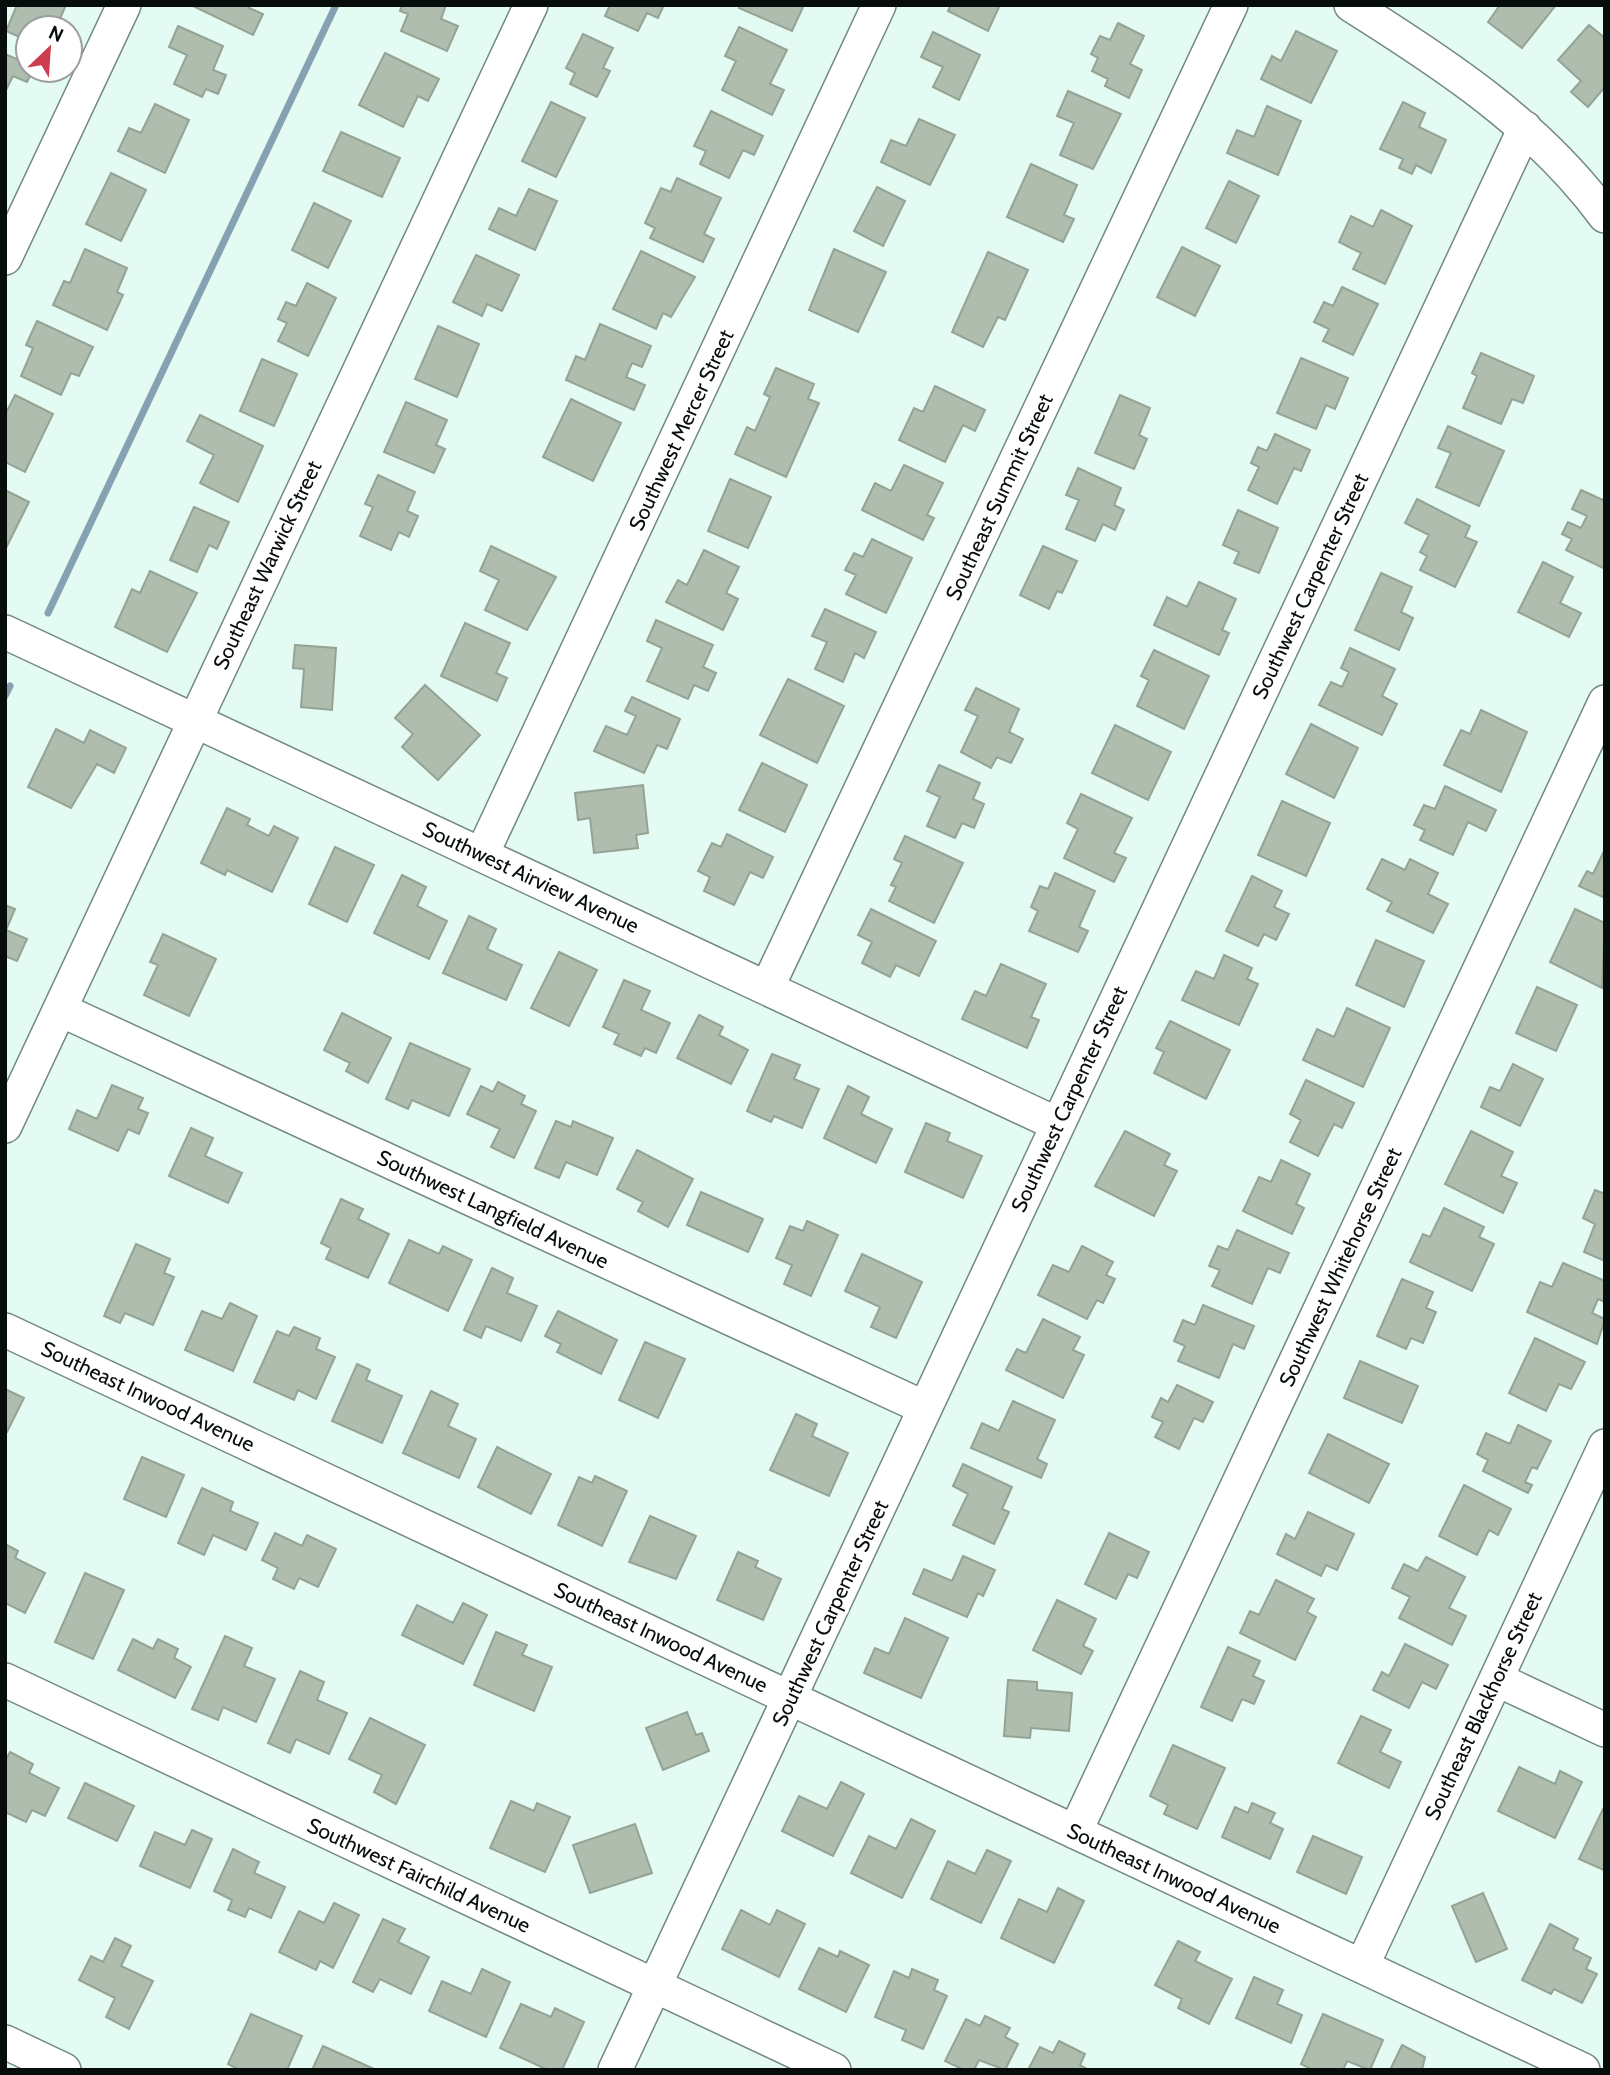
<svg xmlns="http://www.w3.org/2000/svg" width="1610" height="2075" font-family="Cabin,sans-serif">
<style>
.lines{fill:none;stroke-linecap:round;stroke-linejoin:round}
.stream{stroke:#85a1b2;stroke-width:7}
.building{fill:#aebdad;stroke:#95a394;stroke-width:2}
.minor-casing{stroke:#738982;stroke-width:36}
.minor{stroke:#fff;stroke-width:33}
.labels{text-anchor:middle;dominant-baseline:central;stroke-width:7;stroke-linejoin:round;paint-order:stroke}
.street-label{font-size:21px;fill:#060d0b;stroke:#fff}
</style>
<rect width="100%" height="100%" fill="#e3fbf3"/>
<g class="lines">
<path class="stream" d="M48 613 336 5
M5 696 10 686"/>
</g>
<path class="building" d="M17 5H66L56 28H28V41L6 31Z
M191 5H250L249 8 263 14 253 35Z
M402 5H446L441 19 458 26 447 51 401 31 408 14 400 11Z
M610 5H664L658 18 647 13 638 31 605 16Z
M740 5H798L803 7 792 31 739 8Z
M951 5H1000L988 31 948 11Z
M1500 5H1556L1522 48 1488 22Z
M1118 23 1144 36 1130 64 1142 70 1129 98 1105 86 1108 79 1092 71 1098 58 1091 54 1100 36 1110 40Z
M1589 25 1605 38V87L1588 107 1571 92 1581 81 1558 60Z
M178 26 223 46 213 70 226 75 218 94 206 89 202 97 174 84 187 55 169 47Z
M739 27 787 50 770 84 784 90 772 115 722 90 736 61 725 56Z
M1296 31 1337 51 1311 103 1261 79 1272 56 1281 61Z
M933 32 980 55 959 100 933 87 943 67 921 57Z
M583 34 613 48 603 68 610 71 597 97 570 84 575 73 566 68Z
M385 53 439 79 428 101 418 96 403 127 359 105Z
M5 54 28 64V70H33L27 82 13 76 5 92Z
M1068 91 1121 114 1093 169 1060 155 1074 123 1057 116Z
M551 102 585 118 556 177 522 161Z
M1403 102 1425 113 1419 127 1446 140 1431 173 1416 165 1412 174 1399 168 1403 159 1380 149Z
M155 104 189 120 165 173 118 151 129 128 141 133Z
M1267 106 1301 121 1278 175 1227 153 1237 130 1254 137Z
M711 111 763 136 754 155 743 150 729 178 700 164 706 151 694 146Z
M919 119 955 135 930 185 881 162 891 140 906 146Z
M341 132 400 158 382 197 323 171Z
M1031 164 1077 185 1064 215 1074 219 1063 242 1007 217Z
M111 173 146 190 121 241 86 224Z
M677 178 721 198 704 234 714 239 703 262 650 238 655 228 645 223 661 188 671 192Z
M1229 181 1259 196 1236 243 1206 228Z
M877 187 905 201 883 246 854 231Z
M529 189 557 201 535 250 489 229 499 208 516 216Z
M314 203 351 221 328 268 292 250Z
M1381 210 1412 226 1385 284 1353 269 1361 253 1339 242 1351 216 1373 227Z
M1182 247 1220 266 1195 316 1157 297Z
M85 249 127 268 117 292 123 295 107 330 53 305 64 281 70 283Z
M834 249 886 272 858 332 809 310Z
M641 251 695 277 671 317 663 313 656 329 613 309Z
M988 252 1028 270 1005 320 998 317 983 347 952 332Z
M476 255 519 275 502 311 487 304 482 316 453 302Z
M307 283 336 298 308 356 278 341 287 323 278 319 286 302 296 306Z
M1342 287 1378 304 1353 355 1323 341 1329 329 1314 322 1324 302 1333 306Z
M37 321 93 347 79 376 71 373 61 395 21 376 33 348 26 345Z
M600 324 651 346 642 367 632 363 626 377 645 385 634 410 566 380 576 356 585 360Z
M438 326 479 344 457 397 415 379Z
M1481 353 1534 376 1523 403 1512 399 1501 424 1463 408 1477 376 1472 373Z
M1301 358 1348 378 1335 409 1326 405 1316 429 1277 413Z
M262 359 297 374 274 426 240 411Z
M776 368 814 384 808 399 819 403 786 477 735 454 747 427 755 431 770 397 764 394Z
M935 386 985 410 975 431 963 425 945 462 899 440 914 408 923 412Z
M15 395 53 414 25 472 5 462V415Z
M1120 395 1150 408 1139 435 1147 439 1134 469 1095 453Z
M571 399 621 423 593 481 543 457Z
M406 402 447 420 436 445 445 449 434 473 384 452Z
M200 415 263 446 238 502 200 483 214 455 187 441Z
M1448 426 1504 451 1479 506 1436 487 1451 453 1438 448Z
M1275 434 1310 450 1301 471 1294 468 1277 504 1248 490 1259 467 1251 463 1258 447 1267 451Z
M904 465 943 483 927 515 934 518 923 540 862 510 875 483 891 491Z
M1078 468 1121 488 1114 505 1124 510 1115 530 1103 524 1095 541 1066 529 1079 500 1066 495Z
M378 475 415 492 407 511 418 516 409 537 399 532 391 550 360 536 373 507 365 504Z
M730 479 771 497 748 548 708 531Z
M5 490 29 502 5 550Z
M1581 490 1605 501V569L1566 550 1572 539 1562 534 1568 522 1581 528 1587 516 1572 509Z
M1417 499 1470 526 1465 537 1477 542 1455 587 1420 570 1427 556 1420 552 1429 535 1405 523Z
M194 507 229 522 217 549 209 545 197 572 170 560Z
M1238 510 1278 528 1259 573 1234 563 1239 552 1223 545Z
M872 539 912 558 886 613 846 594 856 575 845 570 854 553 863 557Z
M491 546 556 577 527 630 485 610 499 580 480 571Z
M1043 546 1077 561 1062 593 1057 591 1049 609 1020 595Z
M704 550 739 567 726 593 738 599 723 630 666 602 678 580 687 585Z
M1543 562 1573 577 1560 603 1581 613 1569 637 1518 612Z
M150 571 197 593 167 652 115 627 132 589 140 593Z
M1381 573 1412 587 1401 612 1413 618 1399 650 1355 630Z
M1199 582 1236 599 1222 630 1229 633 1219 655 1154 625 1167 597 1187 607Z
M825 609 876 632 864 658 855 653 843 682 815 669 827 642 812 636Z
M656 620 713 645 703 667 716 673 708 691 694 685 688 699 647 681 662 648 647 641Z
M465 623 510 643 496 673 507 678 497 701 441 676Z
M295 645 336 648 332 710 301 707 304 669 293 668Z
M1350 648 1395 669 1382 696 1397 704 1382 735 1319 705 1331 682 1342 687 1349 672 1341 668Z
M1154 650 1209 676 1184 729 1137 706 1149 680 1141 676Z
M788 679 844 706 817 763 760 735Z
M425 685 480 735 438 780 402 747 413 734 395 718Z
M976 688 1019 709 1009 732 1023 739 1011 763 997 757 991 768 961 752 978 716 965 710Z
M632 697 680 719 667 749 657 745 644 773 594 751 606 726 627 735 636 716 625 711Z
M1481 710 1527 732 1501 792 1444 765 1461 730 1470 734Z
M1311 724 1358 748 1334 798 1286 774Z
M1115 725 1171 752 1148 800 1092 773Z
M56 729 84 743 90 730 126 748 114 773 97 764 71 808 28 787Z
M762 763 807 785 785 832 739 810Z
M939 765 980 783 973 799 984 804 974 828 962 823 955 838 927 826 940 797 927 791Z
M643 785 648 833 636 835 638 848 594 853 590 818 578 820 575 793Z
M1445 786 1496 810 1486 831 1468 822 1453 855 1420 840 1425 830 1414 825 1424 805 1435 809Z
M1081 794 1132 818 1114 853 1126 858 1114 882 1064 858 1078 829 1067 823Z
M1282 801 1330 823 1306 876 1258 855Z
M227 808 250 819 247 825 269 836 274 826 298 838 272 892 227 870 225 875 201 863Z
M727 834 773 857 763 878 750 872 734 905 704 891 710 877 698 871 712 843 721 847Z
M905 836 963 863 934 923 889 901 896 887 891 885 902 863 894 859Z
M335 847 374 865 347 922 309 904Z
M1605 849V898L1579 886 1587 871 1593 874Z
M1382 859 1405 870 1410 859 1438 873 1428 894 1448 904 1433 933 1387 911 1392 902 1367 889Z
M1055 873 1095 891 1079 927 1088 931 1078 952 1029 931 1038 911 1031 907 1040 886 1048 889Z
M402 875 426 887 417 906 447 921 429 959 374 933Z
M1252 876 1282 891 1274 907 1289 914 1276 940 1264 934 1258 946 1226 931Z
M5 905 15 909 6 930 27 939 17 961 5 956Z
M871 909 936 941 919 976 896 965 890 977 862 963 872 942 858 935Z
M1575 909 1605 923 1602 988 1550 962Z
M469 916 496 929 487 949 522 965 506 1000 443 973Z
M163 934 216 959 189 1016 144 995 158 965 150 962Z
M1376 940 1424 961 1404 1007 1356 985Z
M559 952 597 970 569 1026 531 1008Z
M1224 955 1252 968 1247 979 1258 984 1239 1025 1182 1000 1196 971 1214 979Z
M1001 964 1046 984 1031 1017 1039 1020 1027 1048 962 1019 975 991 986 996Z
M624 980 650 991 641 1010 670 1023 656 1053 645 1048 641 1056 614 1044 619 1034 603 1027Z
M1537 987 1577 1005 1556 1051 1516 1033Z
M1347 1008 1390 1028 1363 1087 1303 1060 1317 1029 1334 1037Z
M342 1013 391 1038 368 1083 346 1071 350 1063 324 1050Z
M699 1015 723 1027 719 1035 748 1050 731 1084 677 1058Z
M1170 1021 1230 1050 1206 1099 1154 1073 1164 1052 1156 1048Z
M410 1043 470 1069 449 1116 412 1100 408 1109 386 1099Z
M772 1054 800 1065 794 1079 819 1089 802 1128 774 1116 771 1122 747 1111Z
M1513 1064 1543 1079 1520 1126 1481 1107 1490 1087 1500 1091Z
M1306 1080 1354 1103 1342 1128 1334 1124 1318 1156 1290 1142 1301 1120 1290 1114Z
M498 1082 525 1096 521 1104 536 1111 514 1158 491 1147 500 1129 467 1114 481 1086 493 1092Z
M112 1085 143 1098 138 1109 148 1113 139 1134 128 1129 118 1151 69 1129 77 1110 97 1119Z
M848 1086 869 1097 861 1114 892 1129 876 1163 824 1138Z
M556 1121 571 1127 573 1121 613 1138 597 1175 566 1162 559 1178 535 1168Z
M926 1123 950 1133 947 1141 982 1156 963 1198 905 1172Z
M191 1128 213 1138 205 1156 242 1173 228 1203 169 1176Z
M1125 1131 1170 1154 1164 1165 1177 1171 1154 1216 1095 1186Z
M1471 1131 1513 1152 1501 1176 1517 1183 1503 1213 1445 1184Z
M637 1150 693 1179 668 1227 638 1211 643 1202 617 1189Z
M1281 1160 1310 1174 1296 1204 1304 1208 1292 1234 1243 1211 1259 1177 1271 1182Z
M1595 1190 1605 1194V1261L1584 1252 1595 1224 1583 1218Z
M701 1192 763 1219 748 1252 687 1225Z
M341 1199 363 1209 358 1219 389 1234 368 1278 326 1259 331 1248 321 1243Z
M1444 1208 1484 1227 1479 1237 1494 1244 1472 1291 1410 1262 1423 1234 1430 1237Z
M807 1221 838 1235 811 1296 784 1284 792 1265 776 1258 790 1226 803 1231Z
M1237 1230 1289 1253 1280 1273 1268 1268 1252 1304 1212 1286 1220 1270 1209 1266 1218 1246 1228 1250Z
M409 1240 439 1254 443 1246 472 1260 448 1311 389 1283Z
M136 1244 170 1259 164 1273 174 1277 153 1325 125 1313 120 1323 104 1316Z
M1082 1246 1113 1262 1106 1275 1115 1279 1103 1303 1097 1300 1087 1319 1038 1295 1053 1265 1069 1272Z
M862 1254 922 1282 896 1338 871 1327 880 1307 845 1291Z
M1563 1263 1605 1281V1302L1598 1299 1592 1313 1605 1319 1597 1344 1527 1312 1540 1282 1552 1287Z
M492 1268 513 1278 507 1293 537 1306 521 1341 486 1326 481 1338 464 1330Z
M1402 1279 1433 1292 1426 1308 1436 1312 1423 1343 1411 1338 1406 1349 1377 1336Z
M230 1303 257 1316 233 1371 185 1350 202 1311 222 1319Z
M1203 1305 1254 1326 1244 1349 1233 1344 1219 1378 1178 1361 1185 1346 1174 1341 1183 1320 1195 1325Z
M558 1311 617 1340 601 1374 557 1352 561 1344 545 1336Z
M1043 1319 1080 1337 1073 1350 1084 1355 1063 1398 1006 1370 1017 1349 1026 1353Z
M294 1327 320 1338 316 1349 335 1357 316 1399 298 1390 294 1400 254 1382 277 1331 289 1336Z
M1535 1338 1585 1362 1571 1389 1559 1384 1546 1411 1509 1393Z
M645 1342 685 1359 658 1418 619 1400Z
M1360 1361 1418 1386 1402 1423 1344 1398Z
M357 1364 370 1370 366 1380 402 1396 382 1443 332 1421Z
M1177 1385 1213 1402 1203 1422 1194 1418 1179 1449 1155 1437 1163 1422 1152 1417 1161 1398 1168 1402Z
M5 1389 24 1398 7 1432 5 1431Z
M431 1391 458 1404 448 1426 476 1439 459 1478 403 1453Z
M1013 1401 1055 1420 1037 1459 1047 1464 1041 1478 971 1448 982 1423 999 1431Z
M796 1414 817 1424 812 1436 848 1453 829 1496 770 1470Z
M1518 1425 1551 1441 1537 1469 1532 1467 1525 1482 1532 1485 1528 1493 1483 1471 1488 1460 1477 1454 1486 1433 1510 1444Z
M1328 1434 1389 1464 1369 1503 1309 1473Z
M497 1447 551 1474 531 1514 478 1487Z
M142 1457 184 1475 166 1517 124 1499Z
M963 1464 1012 1487 1002 1509 1009 1512 994 1544 953 1525 968 1494 953 1486Z
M595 1476 627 1491 602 1546 558 1525 579 1477 592 1483Z
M1464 1485 1511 1509 1498 1535 1489 1530 1477 1555 1439 1536Z
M202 1488 233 1502 230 1511 258 1523 246 1550 213 1535 204 1555 178 1543Z
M1308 1512 1354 1534 1337 1570 1326 1565 1321 1576 1277 1554 1286 1534 1295 1539Z
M650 1516 696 1536 676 1579 629 1562Z
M275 1533 302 1546 307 1535 336 1549 318 1587 299 1578 294 1589 273 1579 278 1568 262 1560Z
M1109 1533 1149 1552 1137 1578 1128 1574 1116 1599 1085 1584Z
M5 1544 18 1551 15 1558 45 1573 25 1613 5 1603Z
M738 1552 758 1561 755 1567 781 1579 763 1620 717 1600Z
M963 1556 995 1570 983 1596 978 1593 967 1617 913 1594 924 1569 952 1581Z
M1426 1557 1465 1577 1449 1608 1466 1616 1452 1645 1399 1618 1410 1597 1392 1588 1404 1564 1418 1571Z
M85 1573 124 1590 93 1659 55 1642Z
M1276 1580 1314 1599 1307 1612 1316 1617 1295 1660 1240 1633 1250 1611 1259 1615Z
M1057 1600 1096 1619 1083 1646 1093 1651 1081 1674 1033 1650Z
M463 1603 487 1615 463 1664 402 1635 417 1605 453 1623Z
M905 1618 948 1638 921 1698 864 1673 875 1648 889 1654Z
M496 1632 527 1645 522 1655 552 1667 534 1711 474 1685Z
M225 1636 252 1648 244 1666 275 1679 256 1722 223 1707 218 1720 192 1709Z
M133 1639 153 1649 158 1639 178 1649 174 1658 191 1667 175 1698 118 1670Z
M1405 1644 1448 1665 1436 1689 1422 1682 1409 1708 1373 1690 1382 1672 1389 1676Z
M1228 1647 1260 1661 1253 1676 1264 1681 1254 1704 1242 1699 1232 1721 1201 1707Z
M300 1671 324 1682 317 1700 347 1713 329 1754 296 1739 290 1753 268 1743Z
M1008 1680 1037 1682V1690L1072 1693 1069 1731 1031 1728 1030 1738 1004 1736Z
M687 1712 696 1735 702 1733 709 1751 663 1770 646 1728Z
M1361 1716 1391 1730 1380 1752 1401 1762 1389 1788 1338 1763Z
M370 1718 425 1745 396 1804 374 1792 382 1775 349 1759Z
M1173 1745 1225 1768 1197 1829 1164 1814 1168 1805 1150 1796Z
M10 1752 33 1764 29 1773 59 1788 45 1816 32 1810 26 1822 5 1812V1761Z
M1519 1767 1555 1784 1560 1771 1582 1782 1555 1838 1498 1811Z
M841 1782 864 1794 833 1856 782 1831 799 1796 827 1809Z
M85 1783 134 1806 117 1841 68 1818Z
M511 1801 534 1811 537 1803 570 1817 545 1872 490 1848Z
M1252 1803 1275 1813 1270 1823 1283 1829 1270 1859 1222 1837 1235 1807 1248 1813Z
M1605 1805V1869L1604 1870 1579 1859Z
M911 1819 935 1831 902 1898 851 1873 869 1836 896 1849Z
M635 1824 652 1873 590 1893 573 1845Z
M192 1830 212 1839 190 1888 140 1866 155 1832 185 1845Z
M1313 1836 1362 1857 1346 1894 1297 1872Z
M233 1849 259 1862 254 1873 285 1887 271 1918 249 1908 245 1917 228 1910 232 1900 214 1891Z
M987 1850 1011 1861 981 1923 931 1899 948 1861 975 1874Z
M1058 1888 1084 1901 1054 1963 1001 1938 1019 1899 1047 1912Z
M1483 1893 1507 1949 1476 1962 1452 1906Z
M334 1903 359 1915 333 1968 320 1961 316 1970 279 1952 299 1911 324 1923Z
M741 1910 770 1925 777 1910 805 1924 779 1977 722 1949Z
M383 1919 405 1929 398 1942 429 1957 411 1994 380 1979 373 1992 353 1982Z
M1550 1924 1578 1939 1573 1949 1591 1958 1586 1969 1597 1974 1582 2003 1554 1989 1551 1994 1522 1980Z
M115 1938 131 1946 121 1966 153 1981 129 2029 106 2017 115 1998 79 1980 91 1956 103 1962Z
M1178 1941 1200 1952 1195 1961 1232 1979 1209 2024 1178 2008 1182 1999 1155 1985Z
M819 1948 838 1957 840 1951 869 1965 846 2012 799 1989Z
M482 1969 510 1982 486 2037 429 2011 442 1981 471 1994Z
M912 1969 938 1980 934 1990 947 1996 923 2049 902 2040 906 2030 875 2017 894 1971 909 1978Z
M1254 1977 1283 1990 1277 2004 1302 2015 1291 2043 1236 2018Z
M521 2004 551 2017 555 2008 584 2022 562 2070H548L500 2048Z
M251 2014 302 2036 287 2070H240L228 2064Z
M1323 2014 1383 2040 1370 2070 1347 2061 1343 2070H1313L1301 2064Z
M985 2016 1010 2028 1005 2037 1018 2044 1005 2070 979 2060 974 2070H964L945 2061 966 2019 980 2026Z
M1059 2041 1085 2054 1080 2065 1089 2070H1028L1040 2047 1053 2053Z
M1402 2045 1425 2057 1422 2070H1390Z
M323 2046 374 2069V2070H312Z"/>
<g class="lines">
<defs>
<path id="minor" d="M1351 5C1445 64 1538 125 1605 216
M5 258 124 5
M5 632 1057 1124
M482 854 879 5
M767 988 1231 5
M61 1010 925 1408
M5 1126 531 5
M5 1330 1583 2070
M1496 1679 1605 1730
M5 1680 834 2070
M1075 1832 1605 702
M1362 1966 1605 1446
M5 2042 64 2070
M615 2070 1525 128"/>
</defs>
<use href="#minor" class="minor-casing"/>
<use href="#minor" class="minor"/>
</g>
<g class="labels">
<g class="street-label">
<text transform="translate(681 430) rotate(-65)">Southwest Mercer Street</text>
<text transform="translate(999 497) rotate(-65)">Southeast Summit Street</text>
<text transform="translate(267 565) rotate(-65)">Southeast Warwick Street</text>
<text transform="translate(1310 586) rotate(-65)">Southwest Carpenter Street</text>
<text transform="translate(531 877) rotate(25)">Southwest Airview Avenue</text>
<text transform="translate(1069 1099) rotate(-65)">Southwest Carpenter Street</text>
<text transform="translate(493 1209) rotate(25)">Southwest Langfield Avenue</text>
<text transform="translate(1340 1267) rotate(-65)">Southwest Whitehorse Street</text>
<text transform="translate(148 1396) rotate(25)">Southeast Inwood Avenue</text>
<text transform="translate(830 1613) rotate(-65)">Southwest Carpenter Street</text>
<text transform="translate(661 1637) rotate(25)">Southeast Inwood Avenue</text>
<text transform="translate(1483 1706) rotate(-65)">Southeast Blackhorse Street</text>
<text transform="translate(419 1875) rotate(25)">Southwest Fairchild Avenue</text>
<text transform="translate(1174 1878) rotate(25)">Southeast Inwood Avenue</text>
</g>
</g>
<rect width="1610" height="2075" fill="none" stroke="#060d0b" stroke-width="14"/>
<g transform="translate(49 49) rotate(25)"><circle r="33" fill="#ffffff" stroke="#9b9e9d" stroke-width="2"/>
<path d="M0-5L12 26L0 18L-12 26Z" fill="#cd3d4f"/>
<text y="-10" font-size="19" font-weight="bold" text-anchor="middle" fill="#060d0b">N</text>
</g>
</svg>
